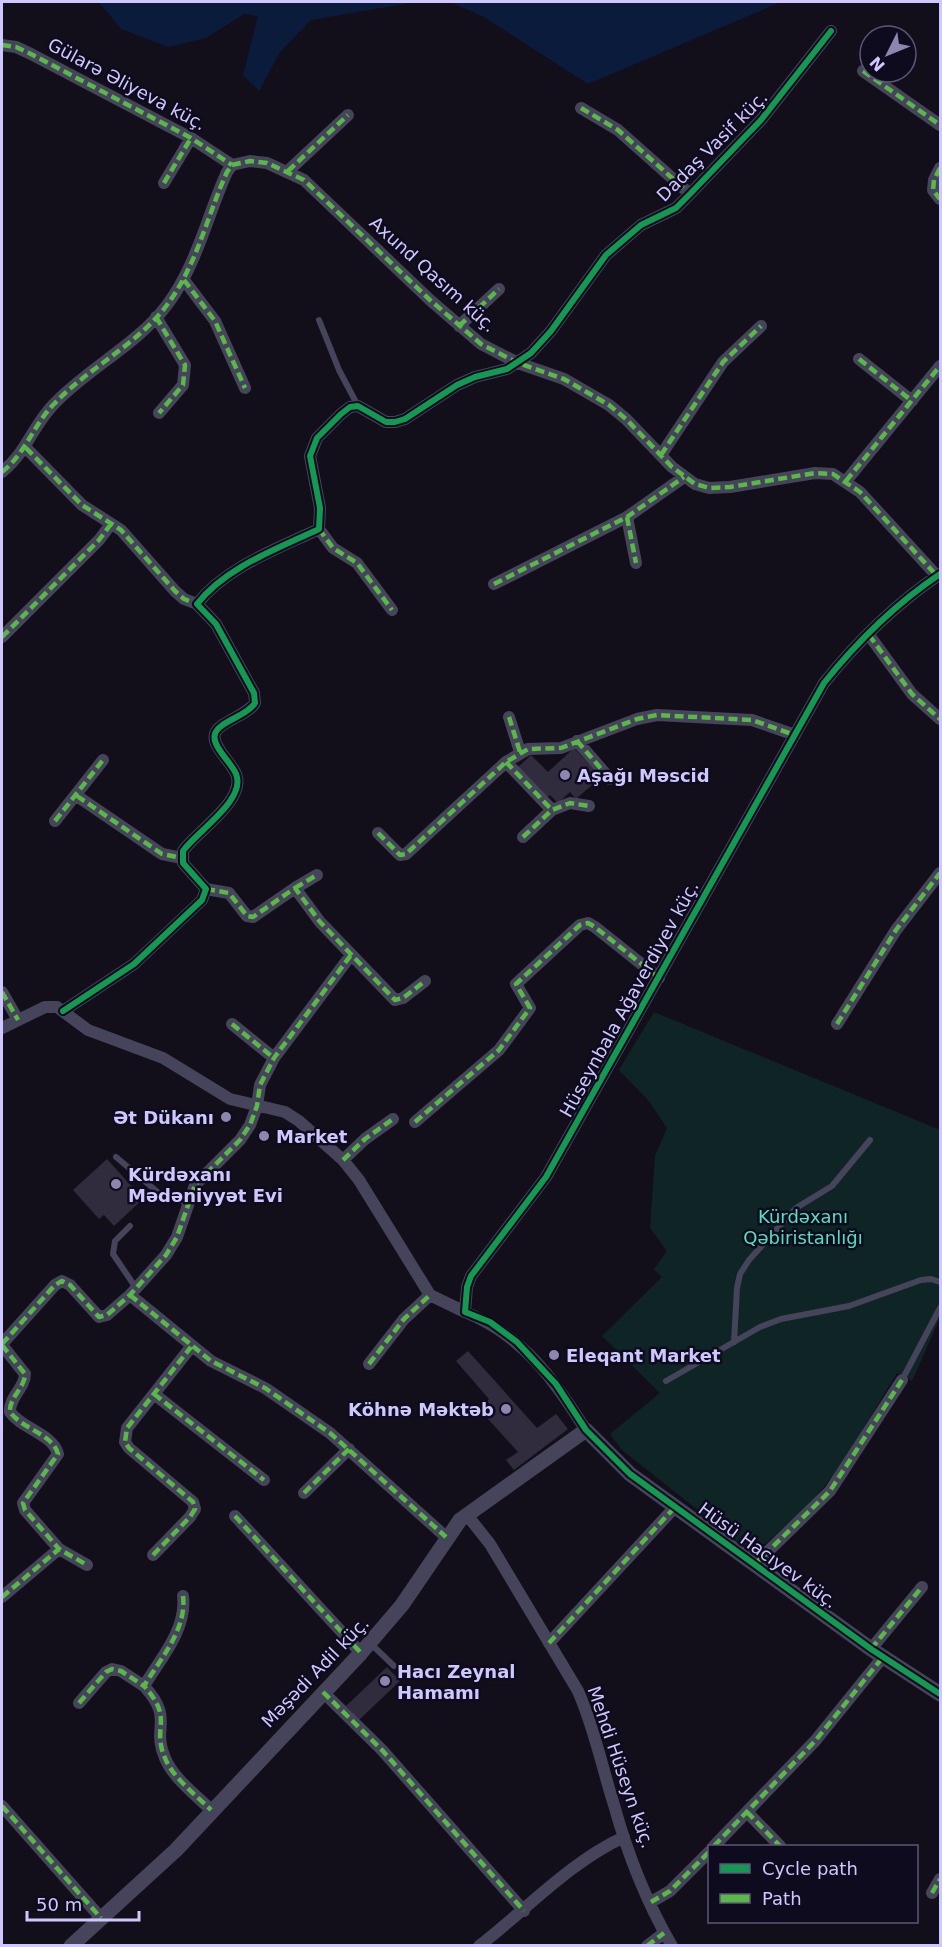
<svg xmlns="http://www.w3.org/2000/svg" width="942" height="1947" font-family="'DejaVu Sans',sans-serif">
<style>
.green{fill:#0f2525}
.water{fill:#0a1b3b}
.building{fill:#302c3d}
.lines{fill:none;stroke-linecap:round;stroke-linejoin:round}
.service{stroke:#45445b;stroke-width:6}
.minor{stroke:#45445b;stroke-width:12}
.tertiary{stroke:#45445b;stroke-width:15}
.quiet{stroke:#58b947;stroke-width:4.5;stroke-dasharray:9 4.5;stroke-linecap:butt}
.cycleway-casing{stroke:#0f0b1e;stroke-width:10}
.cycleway{stroke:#139951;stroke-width:6}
.poi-dot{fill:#8d87af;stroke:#0f0b1e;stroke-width:2}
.labels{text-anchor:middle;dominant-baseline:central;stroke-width:5;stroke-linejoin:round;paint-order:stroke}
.street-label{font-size:18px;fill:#cfc8ff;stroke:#0f0b1e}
.poi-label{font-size:18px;font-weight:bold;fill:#cfc8ff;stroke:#0f0b1e;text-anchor:start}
.park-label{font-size:18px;fill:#52e1bf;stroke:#0f0b1e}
</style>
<rect width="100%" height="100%" fill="#120f1a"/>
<path class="green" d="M654 1012 940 1130V1318L912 1381 897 1373 839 1468 810 1504 765 1544 742 1545 622 1450 610 1434 660 1393 602 1336 662 1277 654 1269 667 1251 650 1228 655 1156 667 1128 649 1101 619 1070Z"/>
<path class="water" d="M99 2H416L311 20 280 52 259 91 243 75 258 16 244 14 206 38 168 47 121 29Z
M450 2H781L588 84 482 16Z"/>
<path class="building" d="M574 748 601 777 576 799 570 792 558 803 550 795 546 798 518 767 531 755 548 772Z
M107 1159 143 1199 114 1226 104 1215 99 1219 73 1190Z
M468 1351 537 1428 556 1414 568 1429 514 1470 506 1460 518 1452 479 1409 489 1399 456 1361Z
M387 1667 400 1681 359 1720 346 1706Z"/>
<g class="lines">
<path class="service" d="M319 320 339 370 358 406
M116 1157 160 1194 187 1203
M130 1226 115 1241 113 1254 136 1288
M734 1342 737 1288 740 1274 749 1260 796 1208 832 1186 870 1140
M902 1380 940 1308
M666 1381 760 1327 781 1319 849 1306 921 1280 931 1279 940 1282
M371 1644 394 1666"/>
<path class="minor" d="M2 45 16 47 31 54 191 138 232 165
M863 71 940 125
M581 108 618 130 690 194
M940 168 934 180 933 190 940 199
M288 171 348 115
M164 183 191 138
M184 280 215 321 245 388
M156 317 185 365 183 385 159 413
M459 326 499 289
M859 359 912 401
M26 448 82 505 121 530 175 591 184 599 197 604
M661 455 723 362 761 326
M2 472C27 452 33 425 54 404 88 368 137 345 167 305 197 265 207 216 227 172L232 165 250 161 267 163 304 180 430 300 481 344 518 363 564 379 609 405 626 419 672 467 695 484 709 488 730 487 815 473 833 474 860 492 937 576
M846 481 940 366
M627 517 636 563
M319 529 333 548 357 563 392 610
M494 584 627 517 684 477
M869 635 912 694 940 719
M2 637 99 540 111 524
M509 717 520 752
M577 741 610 779
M506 762 552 810 570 803 589 806
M77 796 162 854 182 858
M55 821 103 760
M378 833 400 855 406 854 506 762 528 749 561 748 637 719 657 715 752 720 795 735
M523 837 552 810
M295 888 317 875
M206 889 229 893 247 916 253 917 295 888 320 922 395 1000 403 998 425 981
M2 992 18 1020
M63 1011 134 964 202 900 206 889 183 863V851C196 832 247 800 236 774 232 763 211 746 215 734 218 722 247 716 255 703L254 693 216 624 197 604C226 567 277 549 319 529L320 508 310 456 317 438 341 414 350 407 358 406 386 422H395L405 419 457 385 475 377 507 369 531 353 551 331 606 255 641 225 676 208 690 194 761 120 831 31
M232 1024 274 1058
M837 1024 896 930 940 873
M2 1028 45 1007H57L88 1030 163 1058 230 1099 285 1112 299 1121 343 1160 359 1180 430 1295 465 1312
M415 1122 499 1050 530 1008 516 984 580 925 588 923 595 927 659 978
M343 1160 365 1139 393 1119
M130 1295 211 1361 265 1388 330 1433 446 1537
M2 1344 55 1285 62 1281 70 1285 99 1317 107 1315 130 1295 166 1255 177 1237 195 1185 240 1140 250 1125 257 1106 260 1085 274 1058 351 955
M2 1345 25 1374C25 1388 9 1397 10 1412 22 1429 53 1434 58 1454L23 1503 25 1510 59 1549
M369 1364 404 1319 430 1295
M154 1394 264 1480
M586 1430C553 1379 524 1336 465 1312L467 1287 471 1276 546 1177 824 683C856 643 897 603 940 574
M304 1493 349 1449
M467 1515 490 1544 578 1691C594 1727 602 1767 614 1805 627 1852 647 1903 672 1946
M235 1516 361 1653
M153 1555 190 1517 195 1509 193 1502 129 1448 125 1442 127 1428 191 1347
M754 1565 830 1491 902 1380
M183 1596C187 1629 161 1658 144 1686 175 1720 151 1726 165 1758 173 1778 196 1795 211 1810
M2 1597 59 1549 87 1565
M549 1643 676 1506
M871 1649 922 1587
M323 1692 382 1750 524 1911
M79 1703 106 1672 112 1669 121 1671 144 1686
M2 1806 101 1918
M747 1812 780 1846
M714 1846 815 1741 883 1657
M932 1893 940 1879
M651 1902 670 1891 710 1851
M479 1946C527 1909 570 1862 624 1837
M647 1946 664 1933"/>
<path class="tertiary" d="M71 1946 176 1850 361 1653 402 1605 460 1520 586 1430 630 1474 871 1649 940 1694"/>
<path class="quiet" d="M2 45 16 47 31 54 191 138 232 165
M863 71 940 125
M581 108 618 130 690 194
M940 168 934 180 933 190 940 199
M288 171 348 115
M164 183 191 138
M184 280 215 321 245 388
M156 317 185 365 183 385 159 413
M459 326 499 289
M859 359 912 401
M26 448 82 505 121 530 175 591 184 599 197 604
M661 455 723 362 761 326
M2 472C27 452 33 425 54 404 88 368 137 345 167 305 197 265 207 216 227 172L232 165 250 161 267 163 304 180 430 300 481 344 518 363 564 379 609 405 626 419 672 467 695 484 709 488 730 487 815 473 833 474 860 492 937 576
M846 481 940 366
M627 517 636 563
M319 529 333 548 357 563 392 610
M494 584 627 517 684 477
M869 635 912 694 940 719
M2 637 99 540 111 524
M509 717 520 752
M577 741 610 779
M506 762 552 810 570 803 589 806
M77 796 162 854 182 858
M55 821 103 760
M378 833 400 855 406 854 506 762 528 749 561 748 637 719 657 715 752 720 795 735
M523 837 552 810
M295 888 317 875
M206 889 229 893 247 916 253 917 295 888 320 922 395 1000 403 998 425 981
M2 992 18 1020
M232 1024 274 1058
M837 1024 896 930 940 873
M415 1122 499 1050 530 1008 516 984 580 925 588 923 595 927 659 978
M343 1160 365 1139 393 1119
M130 1295 211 1361 265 1388 330 1433 446 1537
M2 1344 55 1285 62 1281 70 1285 99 1317 107 1315 130 1295 166 1255 177 1237 195 1185 240 1140 250 1125 257 1106 260 1085 274 1058 351 955
M2 1345 25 1374C25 1388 9 1397 10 1412 22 1429 53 1434 58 1454L23 1503 25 1510 59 1549
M369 1364 404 1319 430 1295
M154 1394 264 1480
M304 1493 349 1449
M235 1516 361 1653
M153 1555 190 1517 195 1509 193 1502 129 1448 125 1442 127 1428 191 1347
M754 1565 830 1491 902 1380
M183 1596C187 1629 161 1658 144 1686 175 1720 151 1726 165 1758 173 1778 196 1795 211 1810
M2 1597 59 1549 87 1565
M549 1643 676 1506
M871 1649 922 1587
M323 1692 382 1750 524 1911
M79 1703 106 1672 112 1669 121 1671 144 1686
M2 1806 101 1918
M747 1812 780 1846
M714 1846 815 1741 883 1657
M932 1893 940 1879
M651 1902 670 1891 710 1851
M647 1946 664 1933"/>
<defs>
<path id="cycleway" d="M940 574C897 603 856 643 824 683L546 1177 471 1276 467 1287 465 1312 490 1322 517 1342 556 1384 586 1430 630 1474 871 1649 940 1694
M63 1011 134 964 202 900 206 889 183 863V851C196 832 247 800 236 774 232 763 211 746 215 734 218 722 247 716 255 703L254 693 216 624 197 604C226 567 277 549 319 529L320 508 310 456 317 438 341 414 350 407 358 406 386 422H395L405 419 457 385 475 377 507 369 531 353 551 331 606 255 641 225 676 208 690 194 761 120 831 31"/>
</defs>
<use href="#cycleway" class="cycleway-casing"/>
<use href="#cycleway" class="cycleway"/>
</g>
<g class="poi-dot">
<circle cx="565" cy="775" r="6"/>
<circle cx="226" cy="1117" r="6"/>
<circle cx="264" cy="1136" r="6"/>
<circle cx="116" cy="1184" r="6"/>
<circle cx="554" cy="1355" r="6"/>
<circle cx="506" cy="1409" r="6"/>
<circle cx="385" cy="1681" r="6"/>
</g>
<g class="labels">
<g class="street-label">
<text transform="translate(127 84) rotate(28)">Gülarə Əliyeva küç.</text>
<text transform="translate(712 146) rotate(-45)">Dadaş Vasif küç.</text>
<text transform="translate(433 274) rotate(42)">Axund Qasım küç.</text>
<text transform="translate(629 999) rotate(-61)">Hüseynbala Ağaverdiyev küç.</text>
<text transform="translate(768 1555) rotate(36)">Hüsü Hacıyev küç.</text>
<text transform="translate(315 1672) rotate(-46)">Məşədi Adil küç.</text>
<text transform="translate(621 1767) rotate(71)">Mehdi Hüseyn küç.</text>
</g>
<g class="poi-label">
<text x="577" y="775">Aşağı Məscid</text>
<text x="214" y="1117" text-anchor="end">Ət Dükanı</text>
<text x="276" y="1136">Market</text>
<text x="128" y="1174">Kürdəxanı<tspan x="128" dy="21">Mədəniyyət Evi</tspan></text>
<text x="566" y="1355">Eleqant Market</text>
<text x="494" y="1409" text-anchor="end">Köhnə Məktəb</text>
<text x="397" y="1671">Hacı Zeynal<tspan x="397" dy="21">Hamamı</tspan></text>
</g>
<g class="park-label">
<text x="803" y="1216">Kürdəxanı<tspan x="803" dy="21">Qəbiristanlığı</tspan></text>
</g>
</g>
<rect width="942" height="1947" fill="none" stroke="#cfc8ff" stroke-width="6"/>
<rect x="708" y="1845" width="210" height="78" fill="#0f0b1e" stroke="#5c5778" stroke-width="1.5"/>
<rect x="720" y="1864" width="30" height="9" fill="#139951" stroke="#5c5778" stroke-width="1.5"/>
<text x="762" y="1875" font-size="18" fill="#cfc8ff">Cycle path</text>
<rect x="720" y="1894" width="30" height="9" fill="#58b947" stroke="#5c5778" stroke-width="1.5"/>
<text x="762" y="1905" font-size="18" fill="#cfc8ff">Path</text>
<g transform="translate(888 54) rotate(227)"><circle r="28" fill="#0f0b1e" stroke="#5c5778" stroke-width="1.5"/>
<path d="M0-4.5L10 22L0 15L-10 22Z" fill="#8d87af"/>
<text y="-9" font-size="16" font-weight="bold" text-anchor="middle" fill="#cfc8ff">N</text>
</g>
<path d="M27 1911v9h112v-9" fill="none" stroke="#cfc8ff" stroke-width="3"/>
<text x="36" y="1911" font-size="18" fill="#cfc8ff" stroke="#0f0b1e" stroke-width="4.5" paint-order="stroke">50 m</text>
</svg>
